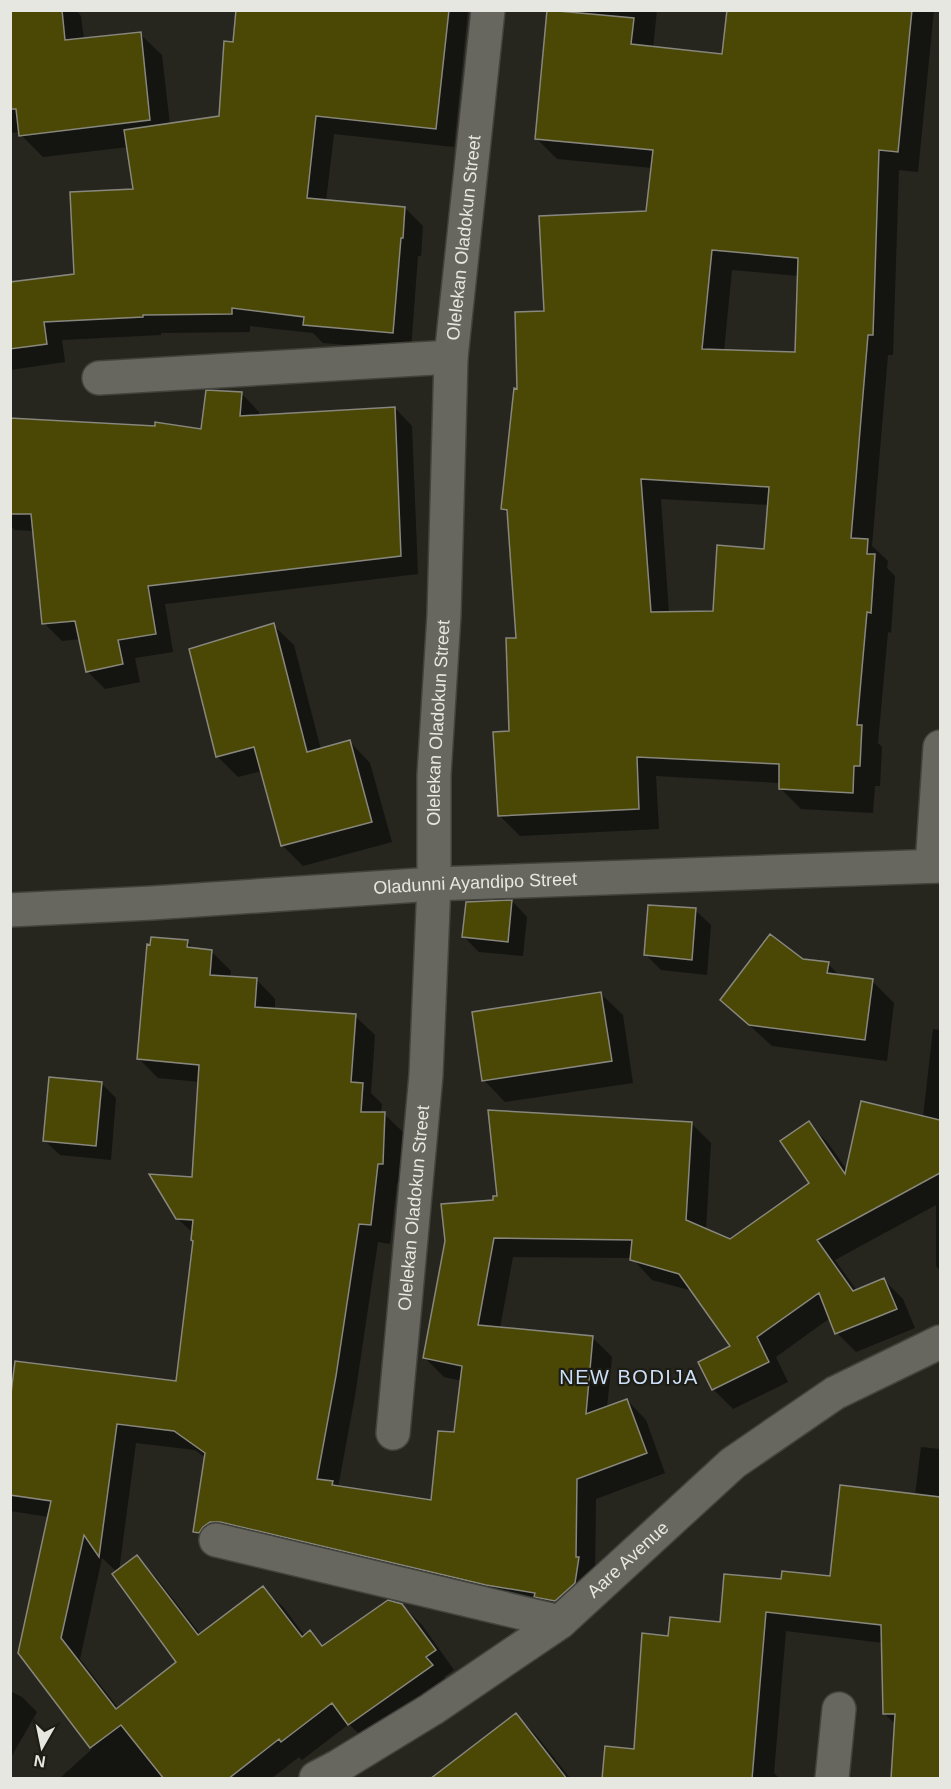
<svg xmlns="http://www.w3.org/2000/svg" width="951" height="1789" font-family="Helvetica,sans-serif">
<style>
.shadow{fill:#0007;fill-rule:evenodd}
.building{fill:#4b4704;stroke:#87877e;stroke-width:1.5;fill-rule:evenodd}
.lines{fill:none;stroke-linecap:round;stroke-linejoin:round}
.minor-casing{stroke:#43433d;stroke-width:36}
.minor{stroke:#67675f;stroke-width:33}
.labels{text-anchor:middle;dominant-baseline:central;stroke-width:4.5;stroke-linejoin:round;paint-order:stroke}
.street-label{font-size:18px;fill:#e7e7e2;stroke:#1d1d15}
.neighbourhood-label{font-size:20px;letter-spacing:1.5px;fill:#ccdff8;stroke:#1d1d15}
</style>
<rect width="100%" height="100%" fill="#26261f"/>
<path class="shadow" d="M10 10H76L81 16 84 40 140 34 162 55 170 125 220 118 234 43 238 10H468L454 147 334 134 326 201 405 208 423 226 421 256H418L411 350 323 343 313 333 250 326V332L161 333V335L62 340 65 362 10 370V284L75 275 135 191 128 147 43 157 21 135 20 132 10 133Z
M555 10H657L653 48 723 56 729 10H934L918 172 899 170 893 355H888L872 546 888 561 887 568 895 576 891 633 888 632 878 743 882 747 880 786H875L873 813 801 809 780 788V783L656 776 659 829 520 836 500 816 510 732 518 639 509 515 502 509 519 390 546 313 647 212 652 168 557 159 536 138ZM732 270 799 276 796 354 724 351ZM661 499 769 505 765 550 714 613H669Z
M242 394 259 412V416L395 408 412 426 418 574 165 604 173 652 135 658 140 682 105 689 87 671 81 639 62 641 44 623 34 531 15 530 10 525V420L203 431Z
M273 625 294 645 321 750 350 742 370 763 392 842 303 866 282 845 262 771 238 777 217 756Z
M512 901 527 917 523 956 479 952 464 937Z
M695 910 711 925 707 975 661 970 646 955Z
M187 942 194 949 211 951 231 971 230 977 256 979 275 999V1010L355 1016 375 1035 371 1093 382 1104 381 1114H384L404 1133 402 1183H397L390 1244 378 1242 355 1396 338 1488 433 1501 455 1434 462 1381 444 1377 425 1358 494 1201 692 1124 711 1143 706 1230 730 1240 811 1184 809 1123 828 1143 847 1170 923 1117 933 1029 940 1030V1271L936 1266V1205L835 1260 857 1291 884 1280 903 1299 915 1328 856 1352 837 1333 830 1318 776 1357 788 1382 733 1409 713 1389 732 1347 693 1291 652 1280 632 1258 513 1257 500 1328 592 1337 612 1357 607 1408 627 1400 646 1420 665 1473 596 1499 595 1574 575 1620 214 1551 195 1531 206 1458 195 1450 136 1443 119 1571 137 1557 156 1577 201 1635 263 1588 283 1607 305 1636 310 1632 323 1646 402 1605 422 1625 454 1670 444 1677 451 1685 368 1743 349 1724 302 1760 299 1757 272 1778H60L92 1749 19 1653 49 1517 10 1511V1414L177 1382 194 1242 193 1233 177 1218 193 1179 200 1082 158 1078 138 1058ZM102 1558 117 1572 178 1662 119 1709 80 1659Z
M802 960 828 964 841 977 872 981 894 1003 887 1061 772 1046 722 1000Z
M601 994 623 1015 633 1083 505 1102 484 1080Z
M101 1083 116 1098 111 1160 60 1155 44 1140Z
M921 1447 940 1449V1778H892L896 1725 884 1713 883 1643 786 1631 774 1773 779 1778H603L635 1751 669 1637 722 1623 782 1580 831 1577 915 1495Z
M10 1691 22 1697 37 1712 10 1759Z
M516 1715 536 1735 570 1778H432Z"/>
<path class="building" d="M10 10H62L65 40 141 32 150 120 19 136 16 109H10Z
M236 10H449L436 129 316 116 307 198 405 207 403 238H401L393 333 303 325 304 317 232 308V314L143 315V317L44 322 47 344 10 349V282L74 274 70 192 133 189 124 130 219 116 224 41 233 42Z
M547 10 634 18 631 44 722 54 727 10H912L898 152 879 150 873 335H868L851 538 868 539 867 554H875L871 613 867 612 857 725H862L860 766H854L853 793 779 789V764L637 757 639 809 498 816 493 732 509 731 506 638H516L507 510 501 509 514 388 517 389 515 312 544 311 539 216 646 211 653 150 535 139ZM712 250 798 258 795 352 702 349ZM641 479 769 487 764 549 717 545 713 611 651 612Z
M206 390 242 392 240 416 395 407 401 556 148 586 156 634 118 640 123 664 86 672 75 621 42 624 31 514H10V418L155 426V422L201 429Z
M274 623 307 752 350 740 372 822 281 846 254 747 216 757 189 649Z
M512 900 508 942 462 937 466 902Z
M648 905 696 908 692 960 644 955Z
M770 934 803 959 829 962 827 973 873 979 865 1040 749 1025 720 1000Z
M151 937 188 940 187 947 212 950 210 975 257 978 255 1007 356 1014 351 1082 363 1083 361 1112H385L383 1164H378L371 1225 359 1224 336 1376 317 1479 333 1481 332 1485 431 1500 438 1431 454 1432 462 1366 423 1358 445 1241 441 1204 493 1200V1196H497L488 1110 692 1122 686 1220 730 1239 809 1183 780 1141 809 1121 845 1174 861 1101 940 1120V1173L817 1240 853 1291 884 1278 897 1309 835 1334 819 1293 757 1337 769 1362 712 1390 698 1362 730 1346 679 1274 630 1260 632 1240 494 1238 478 1325 593 1336 586 1414 627 1399 647 1453 577 1479 576 1557H579L575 1583 555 1601 534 1597 535 1593 486 1585 220 1522H210L203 1527 199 1533 193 1532 205 1453 174 1431 117 1424 99 1557 84 1535 61 1638 116 1709 176 1662 112 1574 137 1555 198 1635 263 1586 302 1637 310 1630 322 1646 388 1600 402 1604 436 1650 426 1657 433 1665 348 1725 332 1703 281 1742 279 1739 228 1779H164L121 1725 90 1748 18 1653 51 1501 10 1495V1402L15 1361 176 1381 193 1241 191 1240 193 1220 176 1219 149 1174 192 1177 199 1065 137 1059 147 944 150 945Z
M601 992 612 1061 482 1081 472 1012Z
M49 1077 102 1082 96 1146 43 1141Z
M840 1485 940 1497V1779H891L895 1714H883L881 1625 766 1612 752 1779H602L605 1746 634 1749 642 1633 668 1636 670 1617 720 1622 724 1574 781 1579 782 1571 830 1576Z
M516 1713 567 1779H430Z"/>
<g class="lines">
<defs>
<g id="minor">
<path d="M99 378 451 357"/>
<path d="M932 866 940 747"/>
<path id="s1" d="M10 910 152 903 434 884 940 866"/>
<path id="s2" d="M393 1433 426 1075 434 884V775L444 615 451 357 488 10"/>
<path d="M216 1540 560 1622"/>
<path id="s3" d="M316 1778 337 1767 432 1709 560 1622 733 1463 835 1393 940 1342"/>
<path d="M832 1778 839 1709"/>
</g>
</defs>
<use href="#minor" class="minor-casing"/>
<use href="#minor" class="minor"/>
</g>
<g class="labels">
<g class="street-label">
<text stroke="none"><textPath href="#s2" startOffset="1198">Olelekan Oladokun Street</textPath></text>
<text stroke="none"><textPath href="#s2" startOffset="712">Olelekan Oladokun Street</textPath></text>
<text stroke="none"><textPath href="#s1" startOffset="466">Oladunni Ayandipo Street</textPath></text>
<text stroke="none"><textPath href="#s2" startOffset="226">Olelekan Oladokun Street</textPath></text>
<text stroke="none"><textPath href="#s3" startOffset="382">Aare Avenue</textPath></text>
</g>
<g class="neighbourhood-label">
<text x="629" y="1377">NEW BODIJA</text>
</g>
</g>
<rect width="951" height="1789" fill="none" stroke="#e7e7e2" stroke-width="24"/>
<g transform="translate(42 1747) rotate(189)" stroke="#1d1d15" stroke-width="4.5" paint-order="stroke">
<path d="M0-4.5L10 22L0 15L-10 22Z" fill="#e7e7e2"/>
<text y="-9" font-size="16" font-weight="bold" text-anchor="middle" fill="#e7e7e2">N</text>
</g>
</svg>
